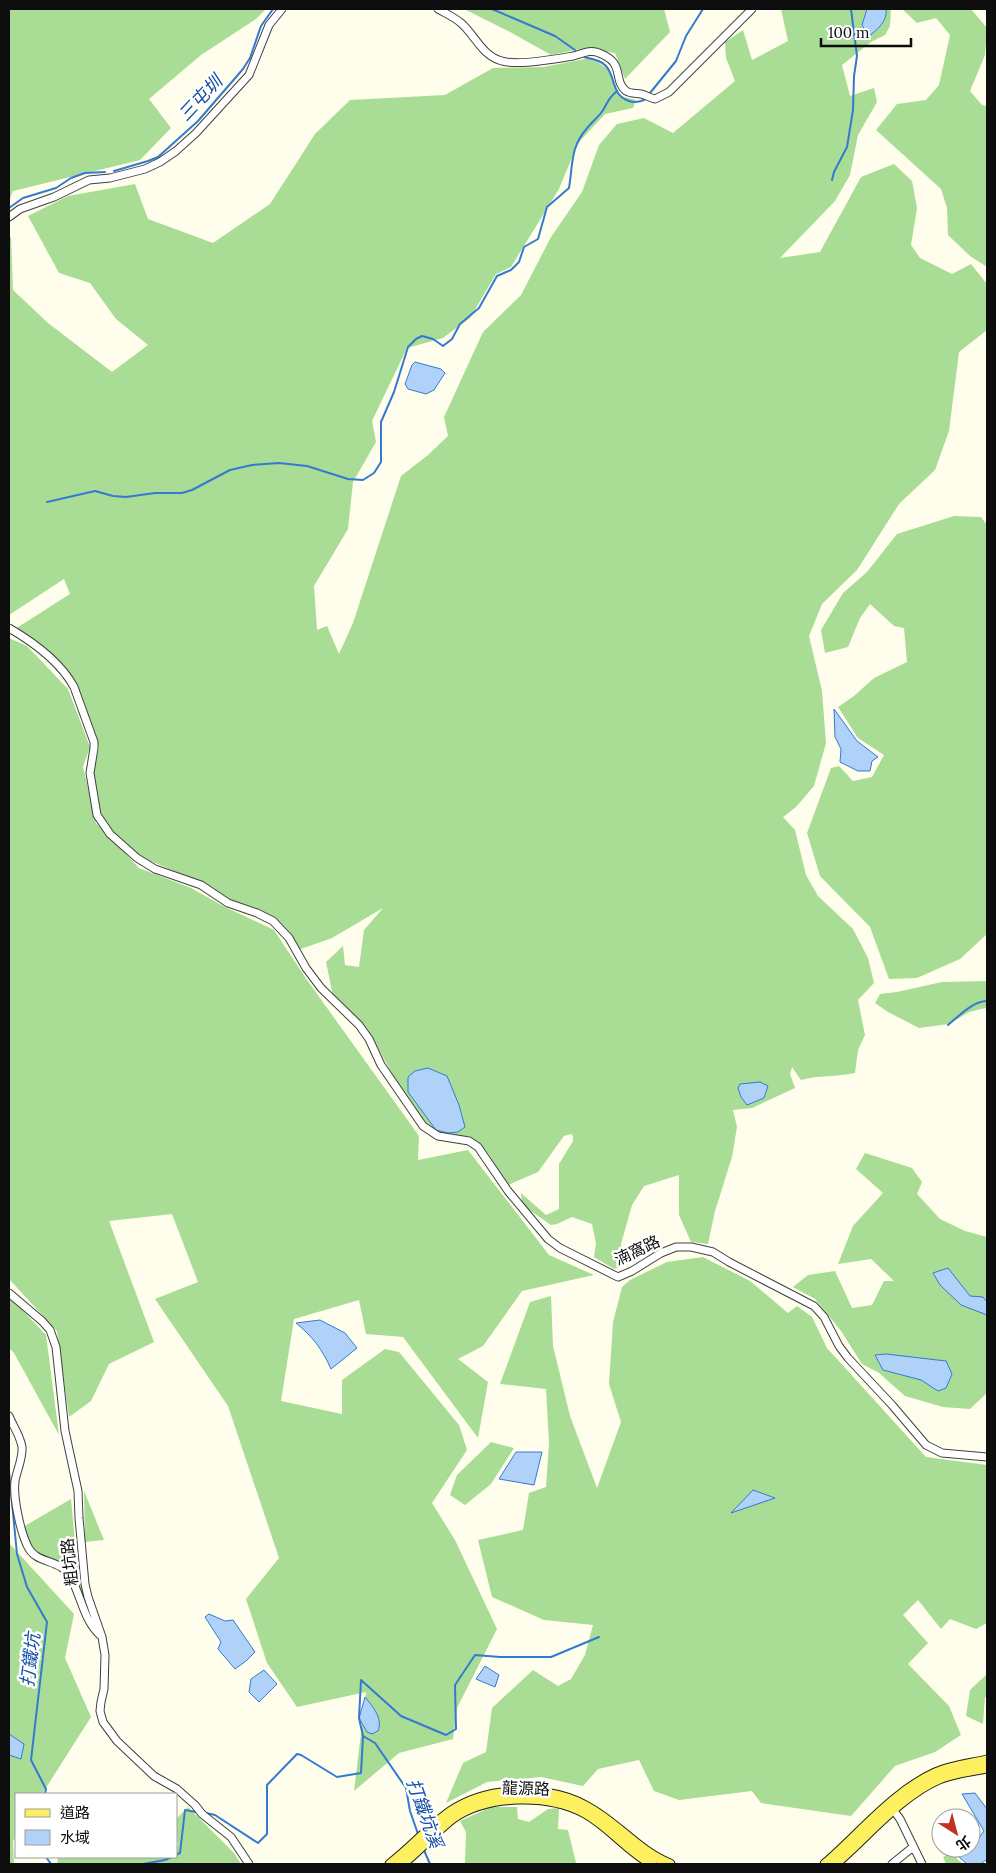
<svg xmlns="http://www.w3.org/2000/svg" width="996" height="1873" font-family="Lora,'Noto Sans TC',serif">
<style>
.forest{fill:#a9dc94}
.water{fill:#b0d2f8;stroke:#347ad2}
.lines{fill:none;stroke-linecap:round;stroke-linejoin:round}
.stream{stroke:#347ad2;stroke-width:2}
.minor-casing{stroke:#404040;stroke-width:9}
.major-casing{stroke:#1e1e1e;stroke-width:11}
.minor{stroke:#fff;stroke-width:7}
.major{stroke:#fdf05f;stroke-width:9}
.labels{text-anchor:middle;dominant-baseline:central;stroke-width:5;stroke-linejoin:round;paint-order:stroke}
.street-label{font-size:16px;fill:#0d0d0d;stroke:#fff}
.water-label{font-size:18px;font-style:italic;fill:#124da4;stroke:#fff}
</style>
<rect width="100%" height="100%" fill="#fffeed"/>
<path class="forest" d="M9 9H266L256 19 201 55 149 99 171 128 140 160 13 191 9 201Z
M464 9H664L670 32 625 79 615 53 585 48 551 55 512 33Z
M781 9H891L890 26 885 35 871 42 842 65 850 96 874 88 877 102 858 135 850 175 835 201 780 258 820 252 861 177 894 164 912 181 917 208 911 245 920 258 952 274 971 264 987 284V330L959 352 949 431 935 470 899 504 857 570 822 604 809 636 822 691 826 743 814 786 796 807 783 817 795 830 806 875 818 896 853 929 868 958 874 983 858 1000 865 1035 858 1050 855 1073C837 1077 818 1075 801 1080L792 1067 790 1074 795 1088 752 1108 733 1110 737 1127 732 1157 715 1211 708 1244 691 1242 679 1215V1175L644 1186 632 1205 621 1244 624 1265 614 1269 594 1257 596 1243 592 1224 572 1217 557 1224 551 1225 522 1205 521 1193 546 1215 559 1209V1164L573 1141V1136L571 1134 564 1136 538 1172 508 1185 488 1153 469 1136H453L436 1133 426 1124 394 1078 373 1038 333 996 326 962 343 946 345 965 359 967 364 930 383 908 332 938 298 950 276 920 234 902 212 887 141 857 105 824 98 808 92 775 99 748 74 682 44 647 15 629 70 594 64 579 9 615V240L11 236 13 290 48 323 112 372 148 345 116 319 90 283 59 273 28 216 68 196 135 184 148 219 213 243 270 204 315 134 350 100 445 95 493 68 543 67 591 58 608 69 620 96 636 100 633 108 605 114 578 143 559 189 511 267 496 274 470 318 443 338 407 348 372 421 376 442 353 482 348 529 314 586 317 630 327 626 339 654 353 623 401 476 428 455 448 436 444 417 483 332 521 295 551 237 582 192 599 145 617 124 644 118 673 133 735 81 726 58 725 42 743 30 752 60 788 41Z
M902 9H971L987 28 985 55 970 91 982 105 987 106V267L970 256 948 235 947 208 941 189 876 130 897 104 926 100 939 85 950 35 936 18 917 23Z
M954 516 981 517 987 525V934L960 959 917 978 889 979 870 927 820 876 807 833 831 768 839 766 853 781 872 777 884 755 858 738 838 707 854 696 874 678 907 662 904 628 894 626 870 604 860 618 848 647 825 653 821 630 843 593 867 572 897 534Z
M9 638 27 646 68 689 90 747 83 767 96 823 139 868 191 888 225 907 274 930 307 980 419 1136 418 1160 468 1150 549 1255 594 1275 522 1291 483 1346 458 1359 488 1382 478 1438 403 1337 366 1334 359 1300 294 1319 281 1401 342 1414V1380L385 1349 399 1352 459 1425 467 1450 432 1503 455 1540 497 1629 457 1708 453 1739 399 1753 354 1791 366 1692 297 1707 267 1663 246 1599 279 1558 228 1406 155 1299 198 1282 172 1214 109 1221 154 1342 109 1364 91 1401 69 1417 57 1331 9 1279Z
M987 981V1010L985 1008 969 1012 949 1024 919 1028 888 1012 875 1003 880 994 897 992 942 982Z
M865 1153 912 1168 922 1182 917 1194 940 1219 965 1231 987 1237V1393L970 1409 943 1407 905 1396 879 1373 862 1364 841 1331 815 1299 793 1287 808 1275 835 1271 852 1308 872 1305 884 1281H894L871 1259 838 1264 853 1226 883 1193 856 1169Z
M703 1257 750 1281 788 1313 797 1306 812 1317 827 1348 926 1457 987 1465V1623L976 1629 950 1619 941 1629 918 1600 903 1615 928 1643 908 1664 949 1706 961 1735 935 1752 895 1766 851 1816 761 1803 752 1791 679 1800 654 1791 639 1760 598 1769 583 1786 541 1777 487 1782 446 1803 463 1763 486 1752 492 1708 533 1670 558 1686 571 1679 585 1655 593 1625 544 1620 492 1597 478 1540 523 1530 529 1493 546 1487 549 1443 546 1389 500 1384 530 1302 551 1296 553 1346 570 1416 597 1488 621 1422 609 1384 613 1322 622 1287 630 1280 667 1262Z
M9 1296 46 1335 59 1435 14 1353 9 1348Z
M491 1442 514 1448 491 1484 465 1505 450 1495 457 1475Z
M84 1491 104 1540 85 1542Z
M71 1499 77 1564 94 1619 91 1623 74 1579 62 1563 41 1556 29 1544 23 1527Z
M9 1543 74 1614 65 1658 91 1717 42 1794H16V1837L13 1841 14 1864H9Z
M987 1674V1697H985L983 1724 966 1716 970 1690Z
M188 1807 234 1853 241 1864H57L58 1858 176 1857V1847L178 1846 176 1819Z
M491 1807H517L518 1819 529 1822 548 1809 559 1808 558 1829 568 1830 576 1863 584 1864H465L466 1832 460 1821Z
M958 1848 957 1859 963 1864H946L943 1857Z"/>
<path class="water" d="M867 9H886C888 21 877 30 869 36L862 25Z
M415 362 441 369 445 373 434 390 426 394 408 389 405 384 412 365Z
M834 709 857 741 878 757 872 761 870 771H858L840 762 841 749 835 737Z
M428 1068 447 1076 459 1105 465 1127 458 1132 448 1133 436 1130 408 1092V1077L415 1071Z
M760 1082 768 1086 764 1098 747 1105 741 1097 738 1088 740 1084Z
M948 1268 970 1296 983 1297 987 1302V1315L961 1305 940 1285 933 1273Z
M320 1320 345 1333 357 1348 331 1369C322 1349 313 1337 296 1323Z
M886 1354 946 1361 952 1374 946 1388 938 1391 921 1380 883 1370 875 1355Z
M516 1452H542L534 1485 499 1479Z
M753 1490 775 1498 731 1513Z
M209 1614 225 1621 233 1620 255 1652 246 1661 235 1669 218 1649 221 1642 205 1617Z
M485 1666 499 1675 495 1687 476 1679Z
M264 1670 277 1684 259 1702 249 1692 251 1679Z
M365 1697C373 1707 383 1718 378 1731L372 1734 367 1732 359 1718Z
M9 1734 24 1744 21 1759 9 1755Z
M975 1793 987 1809V1859L981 1864H967L959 1857 960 1848H971V1845L974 1844 984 1831 962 1794Z"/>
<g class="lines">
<path class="stream" d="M492 9 555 36 575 50
M584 57C592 59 601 60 606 66 616 77 611 95 629 101 635 103 639 102 644 100
M650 93 676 61 686 36 703 9
M114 171 148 161 158 157 198 121 243 69 250 58 261 26 273 9
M832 180 834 172 847 147 853 110 854 76 857 56 851 9
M9 208 23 198 56 188 71 178 85 173 105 172
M47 502 95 491 113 496 126 497 155 493H182L192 490 230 470 252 465 279 463 307 466 348 479 363 480 374 473 381 462V422L394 392 408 347 416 339 422 336 433 339 443 346 452 339 460 324 479 308 497 276 511 270 519 262 524 247 538 239 547 207 569 188C573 164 570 147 588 127 592 122 597 118 601 113 608 104 606 100 617 91
M948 1025C959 1016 973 1001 987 1001
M9 1472 17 1554 27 1587 47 1622 31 1760 46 1789 45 1794
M363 1736 359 1718 361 1680 401 1716 446 1735 456 1729 455 1685 475 1655 500 1657H551L599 1637
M206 1813 215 1815 258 1843 267 1834V1785L297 1754 301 1755 337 1777 361 1773 363 1736 375 1743 406 1788 410 1811 418 1834
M423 1848 430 1864
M176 1855 180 1853 185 1810 196 1812
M46 1857 51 1864
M143 1864 165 1860 172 1857"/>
<defs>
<path id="minor" d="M438 9C445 13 454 17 461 23 475 35 482 56 502 61 518 66 556 59 573 56 582 54 590 49 599 53 626 63 612 79 626 91 631 94 636 93 641 94 646 95 650 98 655 99L669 92 752 9
M9 217 20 209 54 197 89 180 110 178 145 169 160 162 176 151 196 133 249 75 269 25 282 9
M9 628C33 642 60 661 74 687L94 742V748L90 773 97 815 110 834 137 858 155 869 201 885 228 903 257 913 273 921 289 938 306 968 321 988 359 1025 369 1039 381 1065 423 1126 438 1136 469 1141 478 1147 508 1191 548 1239 560 1248 618 1277 632 1271 661 1253 676 1247H691L713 1252 729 1262 814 1306 824 1317 839 1346 848 1358 892 1405 926 1445 942 1453 987 1457
M9 1293 42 1321 50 1330 56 1347 65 1431 78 1491 79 1518 85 1584 88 1597 102 1637 105 1655 104 1689 101 1702 100 1711 103 1722 117 1741 154 1776 177 1789 195 1805 202 1814 231 1837 249 1864
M9 1416C13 1426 20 1435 22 1447 23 1458 17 1470 15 1481 13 1497 20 1530 27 1545 36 1566 60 1557 71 1578 81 1596 84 1621 100 1635
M891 1807 900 1819 922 1864
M892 1864 913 1847"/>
<path id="major" d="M390 1864C411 1848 429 1827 450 1812 488 1786 550 1785 589 1808 618 1824 638 1851 670 1864
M402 1864C420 1850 435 1832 453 1818 487 1794 549 1793 585 1813 610 1827 627 1850 652 1864
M825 1864C860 1834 892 1793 935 1773 951 1766 970 1764 987 1760
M835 1864C866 1838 901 1795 939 1779 954 1773 971 1771 987 1768"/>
</defs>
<use href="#minor" class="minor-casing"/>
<use href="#major" class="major-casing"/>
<use href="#minor" class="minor"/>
<use href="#major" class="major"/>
</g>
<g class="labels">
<g class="street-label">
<text transform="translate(637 1250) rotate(-25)">湳窩路</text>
<text transform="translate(69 1562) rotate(-96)">粗坑路</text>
<text transform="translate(526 1788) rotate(2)">龍源路</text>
</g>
<g class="water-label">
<text transform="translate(200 98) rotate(-47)">三屯圳</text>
<text transform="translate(30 1660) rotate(-83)">打鐵坑</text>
<text transform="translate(425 1813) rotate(70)">打鐵坑溪</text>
</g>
</g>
<rect width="996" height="1873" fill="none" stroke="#0d0d0d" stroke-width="20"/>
<rect x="15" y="1793" width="162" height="65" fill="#ffffff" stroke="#9e9e9e"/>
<rect x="25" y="1809" width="25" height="8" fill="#fdf05f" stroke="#9e9e9e"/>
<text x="60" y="1818" font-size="15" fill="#0d0d0d">道路</text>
<rect x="25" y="1830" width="25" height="15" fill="#b0d2f8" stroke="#9e9e9e"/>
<text x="60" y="1843" font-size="15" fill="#0d0d0d">水域</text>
<g transform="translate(956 1833) rotate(144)"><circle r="24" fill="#ffffff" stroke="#9e9e9e"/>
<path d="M0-4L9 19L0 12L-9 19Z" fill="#c33220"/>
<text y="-8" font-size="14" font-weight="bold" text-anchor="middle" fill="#0d0d0d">北</text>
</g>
<path d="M821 38v8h90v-8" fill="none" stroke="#0d0d0d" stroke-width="2.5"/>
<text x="828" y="38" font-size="15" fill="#0d0d0d" stroke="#ffffff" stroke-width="4" paint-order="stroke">100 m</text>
</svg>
